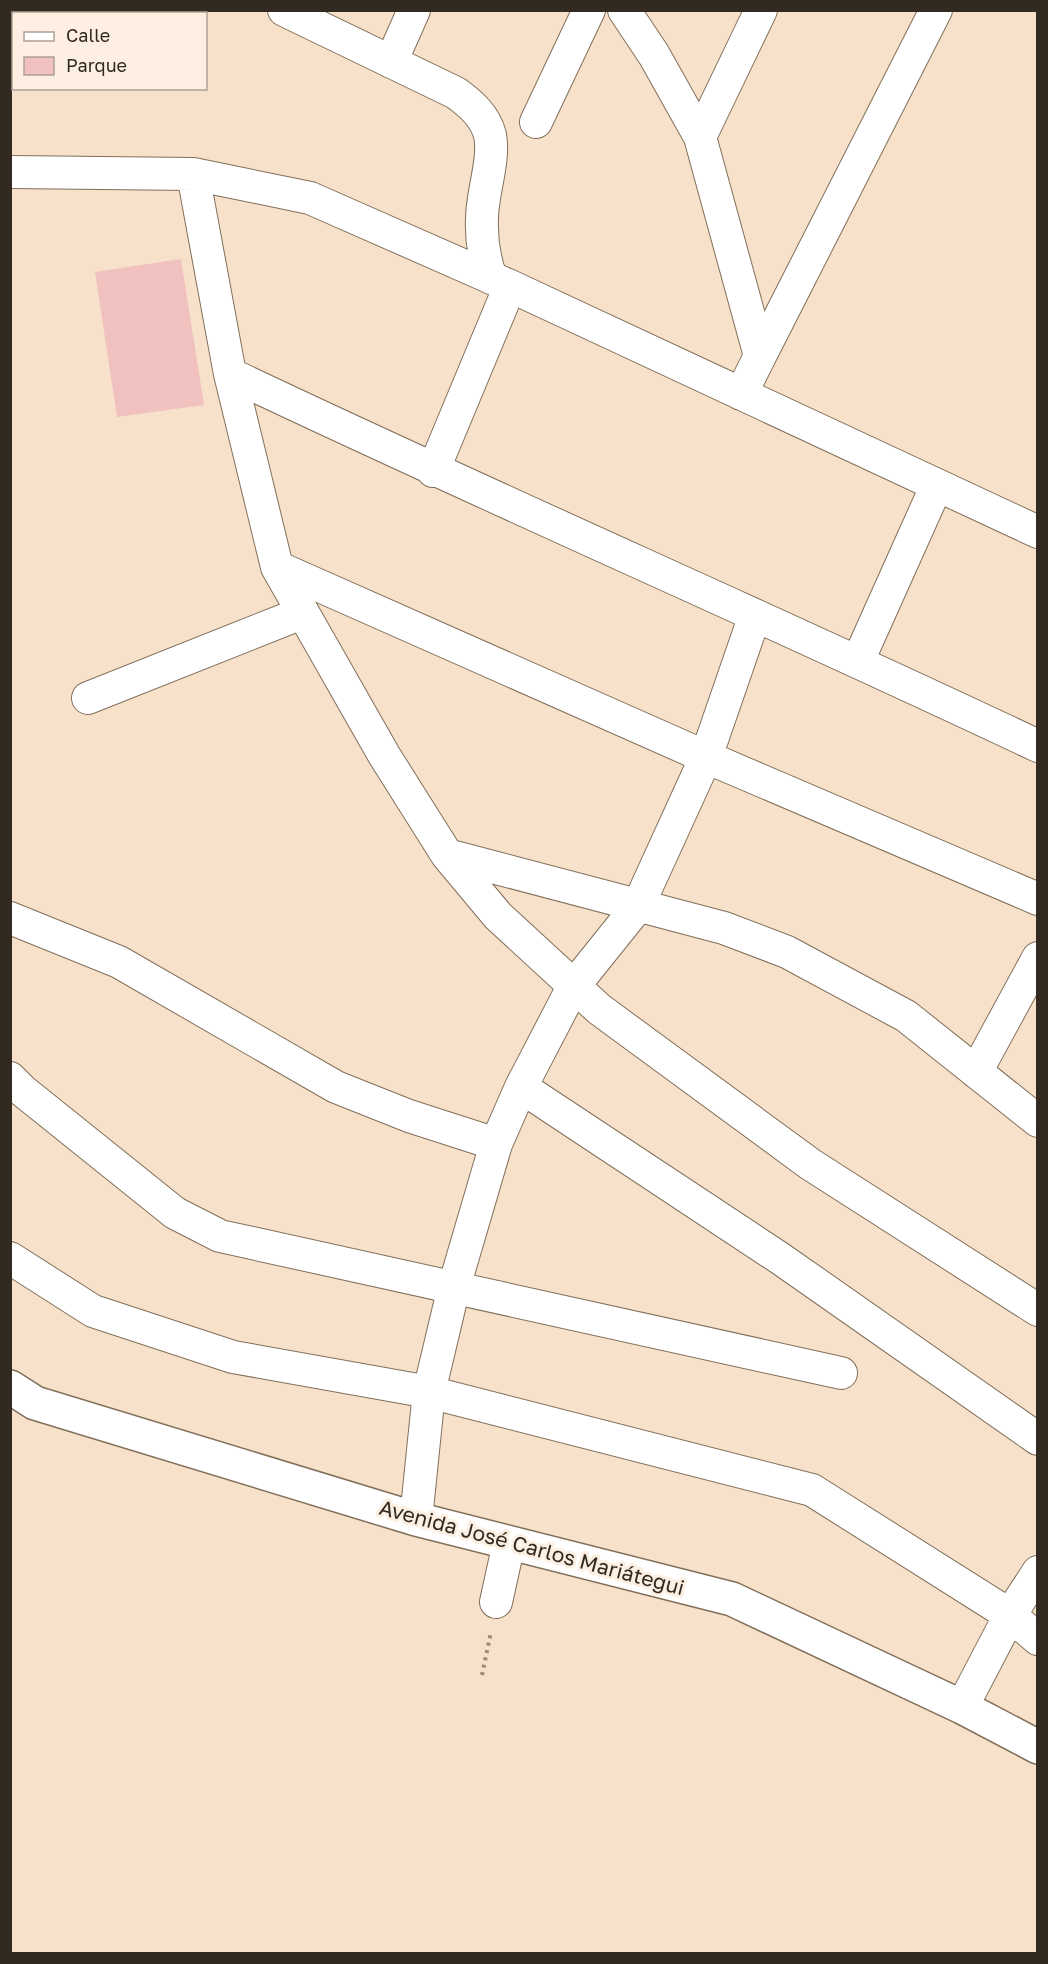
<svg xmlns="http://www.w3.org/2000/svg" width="1048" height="1964" font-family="'Golos Text',sans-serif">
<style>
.green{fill:#f1c1bf}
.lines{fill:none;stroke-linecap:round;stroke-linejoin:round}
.minor-casing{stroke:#816f5a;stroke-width:34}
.tertiary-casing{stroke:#816f5a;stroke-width:36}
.path{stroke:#998a7a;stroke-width:4;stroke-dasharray:3 4.5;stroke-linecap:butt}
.minor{stroke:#fff;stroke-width:32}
.tertiary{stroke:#fff;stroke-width:33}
.labels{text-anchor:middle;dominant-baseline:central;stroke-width:6;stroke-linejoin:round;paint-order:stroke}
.street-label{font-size:21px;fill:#322a21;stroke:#fdf0e2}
</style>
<rect width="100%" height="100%" fill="#f7e1ca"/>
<path class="green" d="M181 259 204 405 117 417 95 272Z"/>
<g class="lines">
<defs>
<path id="minor" d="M284 10 456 93C471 104 485 116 490 135 495 160 482 193 482 218 481 239 484 258 491 278
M624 10 654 55 700 137 760 356 741 394
M391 62 414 10
M536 122 589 10
M700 137 761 10
M10 172 193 174 310 198 510 286 1038 532
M193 174 230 374 277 567 384 755 447 855 498 916 599 1009 810 1164 1038 1310
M760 356 936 10
M230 374C497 501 770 619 1038 746
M433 471 510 286
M277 567 706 757 1038 899
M858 661 936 487
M88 698 302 613
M447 855 724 928 787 952 906 1016 1038 1121
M10 918 119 962 336 1087 409 1116 496 1144
M976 1072 1038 958
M10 1078 23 1091 175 1213 220 1236 841 1373
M521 1087 781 1259 1038 1439
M10 1258 93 1311 233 1357 429 1392 812 1490 1010 1615 1038 1639
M416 1519 429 1392 454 1287 496 1144 521 1087 573 987 638 906 706 757 755 615
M496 1602 509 1543
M962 1707 1010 1615 1038 1572"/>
<path id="tertiary" d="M10 1387 35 1403 416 1519 732 1599 962 1707 1038 1747"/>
</defs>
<use href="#minor" class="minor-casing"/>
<use href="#tertiary" class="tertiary-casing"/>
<path class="path" d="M482 1675 491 1632"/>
<use href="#minor" class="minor"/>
<use href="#tertiary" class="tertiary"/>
</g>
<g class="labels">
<g class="street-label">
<text transform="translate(532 1547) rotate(15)">Avenida José Carlos Mariátegui</text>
</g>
</g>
<rect width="1048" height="1964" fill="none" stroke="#322a21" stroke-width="24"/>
<rect x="12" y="12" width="195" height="78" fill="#fdf0e2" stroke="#aca195" stroke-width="1.5"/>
<rect x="24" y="32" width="30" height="9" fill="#ffffff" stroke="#aca195" stroke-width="1.5"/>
<text x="66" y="42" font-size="18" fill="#322a21">Calle</text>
<rect x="24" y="57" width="30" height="18" fill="#f1c1bf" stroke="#aca195" stroke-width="1.5"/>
<text x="66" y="72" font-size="18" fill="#322a21">Parque</text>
</svg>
